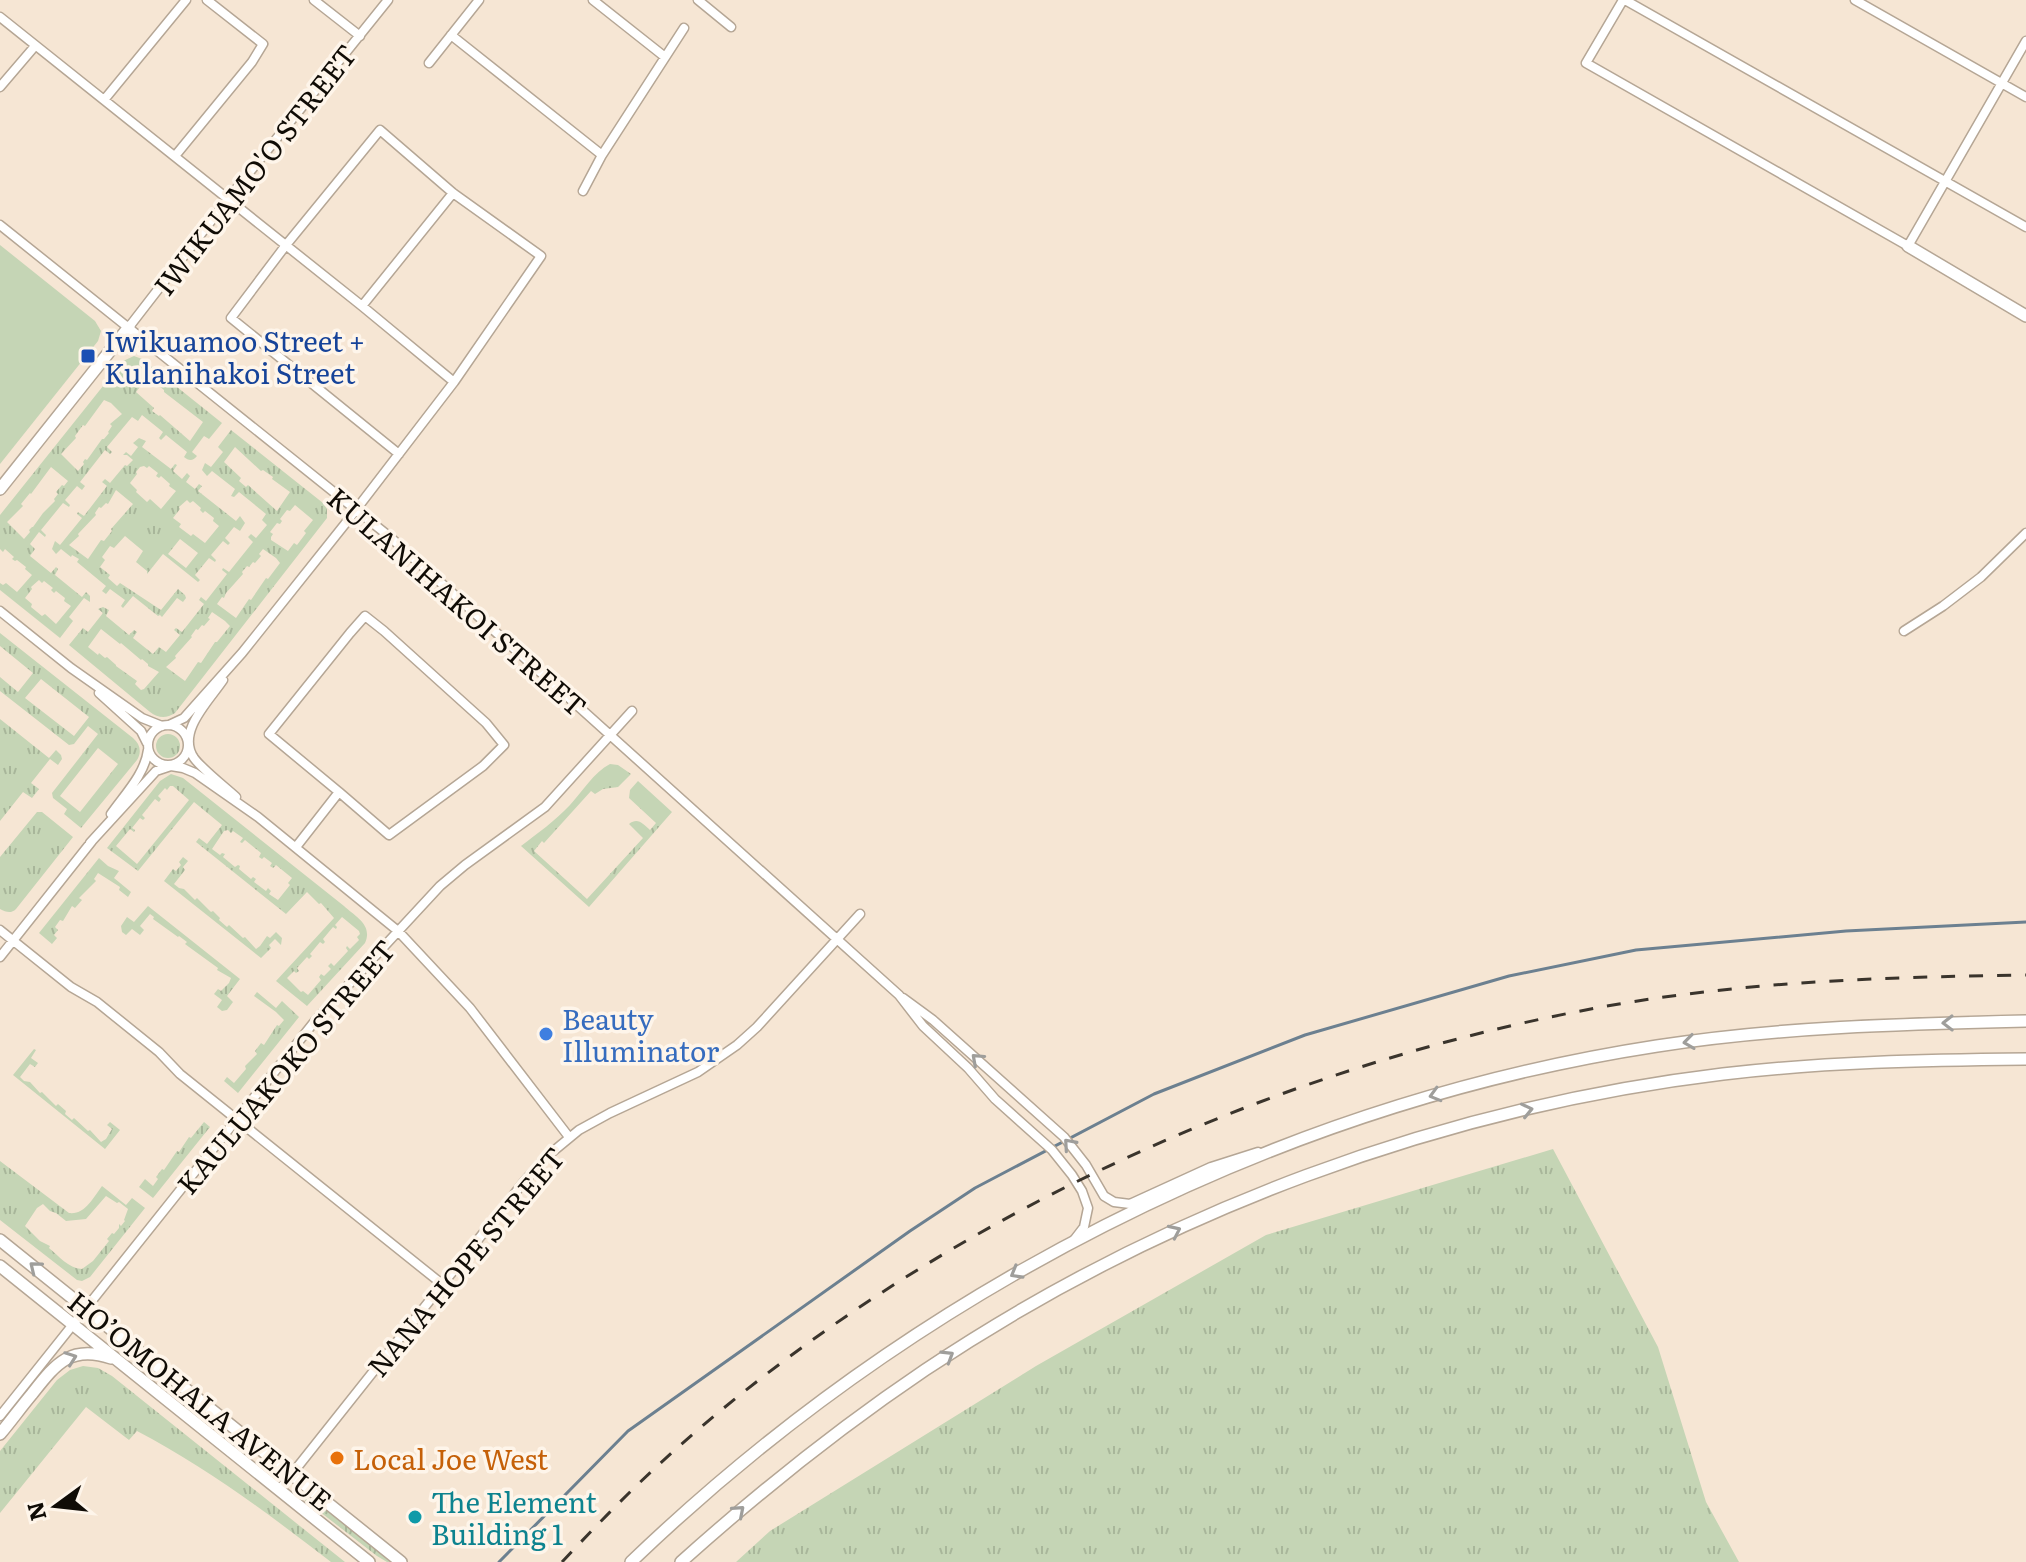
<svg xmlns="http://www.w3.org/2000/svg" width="2026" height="1562" font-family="Literata,serif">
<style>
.grass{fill:url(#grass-tufts);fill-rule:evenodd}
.park{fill:#c5d5b5}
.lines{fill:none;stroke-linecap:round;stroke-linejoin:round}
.stream{stroke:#6c8090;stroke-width:3}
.street-casing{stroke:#b5a695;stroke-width:11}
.secondary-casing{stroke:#b5a695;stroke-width:14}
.street{stroke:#fff;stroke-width:8}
.secondary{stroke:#fff;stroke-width:11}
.rail{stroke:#3a342c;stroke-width:3;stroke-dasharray:14 14;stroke-linecap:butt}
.oneway{stroke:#9f9e9b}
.transit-dot{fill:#1a4fb4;stroke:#fef5ea;stroke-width:3}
.shop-dot{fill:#3f7fe0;stroke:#fef5ea;stroke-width:3}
.food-dot{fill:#e8710a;stroke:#fef5ea;stroke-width:3}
.culture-dot{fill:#0f9aa8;stroke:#fef5ea;stroke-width:3}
.labels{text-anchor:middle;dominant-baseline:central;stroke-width:7;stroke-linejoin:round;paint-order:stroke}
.street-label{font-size:28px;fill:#100c06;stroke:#fef5ea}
.transit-label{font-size:28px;fill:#164399;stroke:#fef5ea;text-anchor:start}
.shop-label{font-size:28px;fill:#366cbe;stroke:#fef5ea;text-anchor:start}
.food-label{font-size:28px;fill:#c56008;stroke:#fef5ea;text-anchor:start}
.culture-label{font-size:28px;fill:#0d838f;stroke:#fef5ea;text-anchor:start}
</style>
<defs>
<pattern id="grass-tufts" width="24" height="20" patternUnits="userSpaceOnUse" patternTransform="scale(2)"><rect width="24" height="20" fill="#c5d5b5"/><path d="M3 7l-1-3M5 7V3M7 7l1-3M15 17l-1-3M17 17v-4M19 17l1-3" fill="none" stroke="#a8b69a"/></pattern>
</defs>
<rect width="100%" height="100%" fill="#f6e6d4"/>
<path class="grass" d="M134 356 142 359 222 423 209 439 204 436 192 452 197 456C193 461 189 461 184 457L187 452 166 435 161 440 159 438 163 432 142 415 138 421 132 417 107 447 112 452 110 454 105 450 80 482 85 486 82 490 77 486 65 500 70 505 69 507 63 503 41 530 46 535 45 537 39 532 30 544 35 549 30 556 51 573 56 567 58 569 55 575 82 597 86 592 90 596V602L84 598 69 617 73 621 60 638 0 590V583L3 585 6 583 17 592 32 575 25 569 26 567 17 560 15 561 12 559 14 557 5 549 3 552 0 549V515L123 361ZM148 377 164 390V392L203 422 190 441 160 415 159 416 152 411 154 408 136 392ZM104 400 111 403 122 414 110 424 112 426 108 432 109 433 104 439H102L87 460 85 459 83 462 84 464 78 471 61 454 76 438 75 436 83 425 85 426ZM51 467 68 481 64 486 62 485 56 492 58 494 54 499 55 501 43 513 33 527H32L29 530 30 532 24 539 7 522 23 506 21 504 30 493 31 494ZM39 580 42 583 44 581 53 588 51 590 54 593 56 591 65 598 64 601 71 606 56 624 45 614 42 616 31 607 32 604 25 598 32 589 31 587Z
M231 430 323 503 327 509V518L175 713C166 719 158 718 150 712L69 645 83 628 88 632 103 613 98 609 103 607 109 610 106 616 129 635 134 630 137 632 133 638 153 654 159 647 166 652 180 635 174 630 176 628 182 632 204 604 199 600 201 597 206 601 227 574 222 570 223 568 229 572 253 542 248 537 251 534 256 538 267 525 262 520 266 514 239 492 234 497 231 496 235 489 212 471 207 476 202 470 205 463 211 467 223 452 218 447ZM235 447 261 471 263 470 273 477 272 479 290 492 277 511 248 485 246 487 239 481 241 478 224 462ZM295 505 313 520 304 531 306 533 297 545 294 543 288 551 271 540V537L273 534 270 532 277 523 280 524 282 521 280 519 287 510 290 511ZM263 549 276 558 280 563 268 579 266 578 251 600 249 599 236 618 217 604 222 597 224 598 226 593 243 574 242 572 247 566 249 567 253 562 255 563 261 556 259 554ZM212 612 225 621 230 626 217 642H215L201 663 198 662 185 681 166 667 176 658 175 656 192 637 191 636 196 629 198 630 202 625 204 626 210 619 208 618ZM101 629 120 644 121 643 141 660 142 659 148 664V666L159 672 144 689 141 690 135 684 137 681 116 666V665L107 657 105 658 99 653 98 655 88 647Z
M139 438 146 441 142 447 171 469 175 464 177 465 173 471 182 479 187 473 190 476 186 482 195 489 199 484 202 486 198 491 236 521 240 516 245 523 240 531 234 527 225 538 230 543 228 545 223 541 211 555 216 560 215 562 209 558 195 575 200 580 198 582 163 554 147 574V571L136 562 143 551 125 536 114 548 110 546 102 557 105 560 100 567 110 575 108 578 117 586 120 583 161 610 178 589 185 595 186 598 183 602 177 598 162 617 160 615 158 616 133 596 123 608 121 606 125 600 110 589 106 594 102 591 106 586 77 562 79 559 72 555 71 557 61 549 56 554 52 549 55 541 60 545 82 518 77 514 78 512 84 516 107 486 102 482 105 479 110 483 125 465 127 466 133 460 127 455H123L126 452 131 456 138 447 133 443ZM144 466 147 468 149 466 158 473 156 476 159 478 161 476 170 484 169 486 176 491 161 509 150 499 147 502 136 492 137 490 130 483 137 474 136 472 140 467ZM116 490 133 504 111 529 112 531 104 541 101 540 88 559 69 545 79 536 78 534 96 515 95 513 99 507 101 508 106 503 108 504ZM187 500 190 503 193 501 201 508 200 510 203 513 205 511 214 518 213 521 219 526 205 543 193 534 191 536 179 527 181 524 173 518 180 509 179 507ZM180 539 198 553 186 568 168 554Z
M0 633 133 738C140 744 142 752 137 760L81 828 64 814 67 809 53 798 52 793 98 734 88 726 74 744 69 745 0 691V677L18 692 33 673 0 646ZM41 679 89 717 74 736 25 698ZM98 748 118 764 80 812 60 796Z
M0 719 49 758 56 750 61 755 62 759 58 765 50 759 31 783 39 789 32 798 23 792 0 821Z
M156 746a12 12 0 1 1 24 0a12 12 0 1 1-24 0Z
M610 764 618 765 631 774 618 787 603 789 595 794 591 791 544 843 542 841 534 851 587 899 643 838 629 824C638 817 643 824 650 830L656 823 629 798 630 790 638 781 672 812 589 907 521 846C538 833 555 821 570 805 582 792 594 772 610 764Z
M171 774 183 778 344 906C356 917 373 925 365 943L307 1006 276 981 334 918 321 903 319 904 307 892 286 914 196 842 199 838 207 844 222 825 194 802 138 871 107 848 160 781ZM170 786H173L189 800 137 864 116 846 130 829 134 832 135 830 132 828 140 818 143 820 145 818 142 815 155 799 159 802 161 799 158 796 165 788 167 790ZM228 830 231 833 233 831 243 838 240 842 242 843 245 840 261 853 259 857 262 859 264 857 272 863 270 866 273 868 276 865 292 878 288 883 290 885 278 900 269 894 271 891 268 888 266 891 254 882 256 879 253 877 251 879 239 869 240 866 238 865 235 867 223 857 225 854 222 853 220 855 212 849 224 831ZM342 917 359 931 360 934 357 937 359 940 350 949 347 946 346 948 348 951 334 966 331 963 328 966 331 969 324 976 321 974 319 977 321 980 308 995 303 991 301 992 287 978 294 971 296 973 299 971 297 968 307 957 309 959 312 956 310 954 320 942 323 944 325 942 323 939 333 927 336 929 337 927 335 925Z
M37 812H42L73 837 16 909C11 914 6 912 0 909V857Z
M183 857 188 861 183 867 185 870 174 884 179 888 184 889 195 900 197 898 211 912 213 911 220 918 219 920 227 927 229 925 243 938 245 937 256 949 260 946 267 936 270 938 276 932 282 938 281 945 275 939 269 945 271 948 261 958 164 881 173 869 176 871 181 865 179 862Z
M99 858 108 866 119 871 114 878 131 892 128 897 119 890 120 887 98 873 94 879 96 881 79 898 82 900 75 908 72 906 63 921 60 920 55 927 58 930 54 935 57 938 52 944 39 933Z
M148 906 240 979 227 996 233 1002 227 1010 222 1011 217 1007 222 1000 214 994 218 989 221 991 229 983 231 978 217 970 218 968 189 947 185 944 187 942 179 936 178 937 153 919 154 917 150 914 140 926 144 930 140 935 132 929 126 935 122 932 121 926 127 917 134 922Z
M257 992 276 1008 282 1001 299 1017 238 1093 224 1081 227 1077 234 1083 246 1069 245 1066 257 1054 255 1051 261 1043 264 1045 277 1025 279 1026 284 1020 276 1012 254 996Z
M34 1049 36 1050 31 1058 38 1063 35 1067 30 1064 20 1077 24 1081 30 1082 40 1093 42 1092 56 1106 58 1104 66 1111 65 1114 72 1120 74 1118 88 1131 90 1130 101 1142 106 1139 112 1129 107 1125 110 1122 120 1130 105 1149 13 1075Z
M204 1122 210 1127 153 1198 139 1187 145 1179 153 1186 158 1179 156 1177 162 1169 164 1170 177 1151 179 1152 189 1137 191 1138Z
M1553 1149 1658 1347 1706 1502 1739 1562H736L770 1531 1036 1366 1266 1235Z
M0 1161 69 1213C85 1215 93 1198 102 1186L126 1205 132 1198 145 1208 90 1277 82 1281 77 1280 0 1220ZM106 1196 117 1203 119 1202 128 1209 124 1220 125 1221 121 1226 119 1224V1228L114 1234 112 1233 107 1239 109 1241 93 1261 82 1269C68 1268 59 1256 49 1248L50 1246 40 1241 25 1226 37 1208 43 1204 50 1211 56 1213 66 1221 86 1219Z
M83 1366 98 1368 112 1376 345 1562H331C270 1515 206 1467 137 1431L129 1440 86 1407 0 1513V1451L57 1380 70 1370Z
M305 1489 395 1562H387L377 1556 302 1498 301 1494Z"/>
<path class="park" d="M0 245 95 321 101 331 98 341 0 464Z"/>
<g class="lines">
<path class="stream" d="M499 1562 628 1431 910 1231 975 1188 1154 1094 1305 1035 1509 976 1636 950 1846 931 2026 922"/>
<defs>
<path id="street" d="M314 0 360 36
M593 0 665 57
M698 0 731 27
M1623 0 1586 63 1908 246 2026 41
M1625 0 2026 227
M1855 0 2026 97
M0 17 362 306 454 382
M451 35 602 155 583 191
M429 63 479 0
M0 87 35 46
M104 100 186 0
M602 155 684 28
M175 156 252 62 263 44 207 0
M0 225 390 537 899 995 923 1026 968 1068 995 1099 1052 1150 1072 1175 1082 1191 1088 1208 1084 1227 1074 1240
M362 306 453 193
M129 327 228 199 388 0
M0 611 71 668 142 718 162 726
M1904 631 1943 606 1981 577 2026 533
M223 680C209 701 176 732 194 758 202 769 225 787 236 797
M99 693 141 731 147 743
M148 745a20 20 0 1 1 40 0a20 20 0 1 1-40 0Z
M169 725 184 718 242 653 345 524 454 382 541 256 453 193 380 130 286 245 231 318 399 454
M111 814C125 794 145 774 148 750
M90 843 156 771 171 766 183 768 195 773 258 817 398 931 470 1008 569 1137
M296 847 339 792 389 835 483 766 504 745 486 723 384 631 365 616 350 633 269 734 339 792
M0 930 71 987 97 1002 159 1052 180 1074 442 1284
M0 957 92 841
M903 998 933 1020 1064 1137 1086 1165 1104 1196 1114 1202 1130 1204 1211 1167 1258 1152
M0 1416 315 1021 440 886 465 865 545 807 632 711
M280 1489 523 1183 545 1158 579 1130 610 1113 698 1072 737 1045 757 1027 860 914"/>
<path id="secondary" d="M1908 246 2026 316
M0 489 129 327
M0 1240 401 1562
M0 1266 369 1562
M0 1434C11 1421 21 1407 32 1394 55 1365 70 1344 111 1358
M631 1562C910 1294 1273 1105 1657 1046 1779 1027 1902 1024 2026 1021
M681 1562C758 1493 839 1428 925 1370 1161 1212 1440 1108 1723 1074 1824 1062 1925 1060 2026 1059"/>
</defs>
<use href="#street" class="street-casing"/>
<use href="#secondary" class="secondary-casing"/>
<use href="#street" class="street"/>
<use href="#secondary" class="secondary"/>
<path class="rail" d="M562 1562C592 1530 622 1499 654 1469 913 1229 1272 1063 1619 1004 1756 981 1888 977 2026 975"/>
</g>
<defs><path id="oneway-chevron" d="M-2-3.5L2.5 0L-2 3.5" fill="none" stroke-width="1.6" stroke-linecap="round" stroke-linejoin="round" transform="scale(2)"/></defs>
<g class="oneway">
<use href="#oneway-chevron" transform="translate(1948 1023) rotate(179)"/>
<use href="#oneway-chevron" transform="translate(1689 1042) rotate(172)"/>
<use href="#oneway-chevron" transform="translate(977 1059) rotate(-138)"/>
<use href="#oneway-chevron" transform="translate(1435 1095) rotate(164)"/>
<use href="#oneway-chevron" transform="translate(1527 1110) rotate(-13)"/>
<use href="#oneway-chevron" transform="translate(1069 1144) rotate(-131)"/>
<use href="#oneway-chevron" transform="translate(1175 1231) rotate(-25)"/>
<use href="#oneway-chevron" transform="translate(35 1267) rotate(-141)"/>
<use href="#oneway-chevron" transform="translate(1016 1273) rotate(150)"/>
<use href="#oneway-chevron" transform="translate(948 1356) rotate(-32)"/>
<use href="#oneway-chevron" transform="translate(71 1358) rotate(-20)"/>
<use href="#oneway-chevron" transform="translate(739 1511) rotate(-41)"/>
</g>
<rect class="transit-dot" x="80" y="348" width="16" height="16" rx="4"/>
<circle class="shop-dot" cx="546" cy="1034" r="8"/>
<circle class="food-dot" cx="337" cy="1458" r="8"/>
<circle class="culture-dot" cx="415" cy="1517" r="8"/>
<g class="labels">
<g class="street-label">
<text transform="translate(254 169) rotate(-52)">IWIKUAMO'O STREET</text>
<text transform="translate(458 601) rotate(41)">KULANIHAKOI STREET</text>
<text transform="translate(285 1066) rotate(-50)">KAULUAKOKO STREET</text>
<text transform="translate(465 1261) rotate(-50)">NANA HOPE STREET</text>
<text transform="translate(201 1400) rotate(39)">HO’OMOHALA AVENUE</text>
</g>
<g class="transit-label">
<text x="104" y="340">Iwikuamoo Street +<tspan x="104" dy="32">Kulanihakoi Street</tspan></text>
</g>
<g class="shop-label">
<text x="562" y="1018">Beauty<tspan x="562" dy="32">Illuminator</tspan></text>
</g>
<g class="food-label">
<text x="353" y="1458">Local Joe West</text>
</g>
<g class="culture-label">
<text x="431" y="1501">The Element<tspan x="431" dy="32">Building 1</tspan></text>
</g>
</g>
<g transform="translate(56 1506) rotate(255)" stroke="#fef5ea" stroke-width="6" paint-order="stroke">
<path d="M0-6L14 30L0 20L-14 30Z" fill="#100c06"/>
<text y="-12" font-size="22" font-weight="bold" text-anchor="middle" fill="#100c06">N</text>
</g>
</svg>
